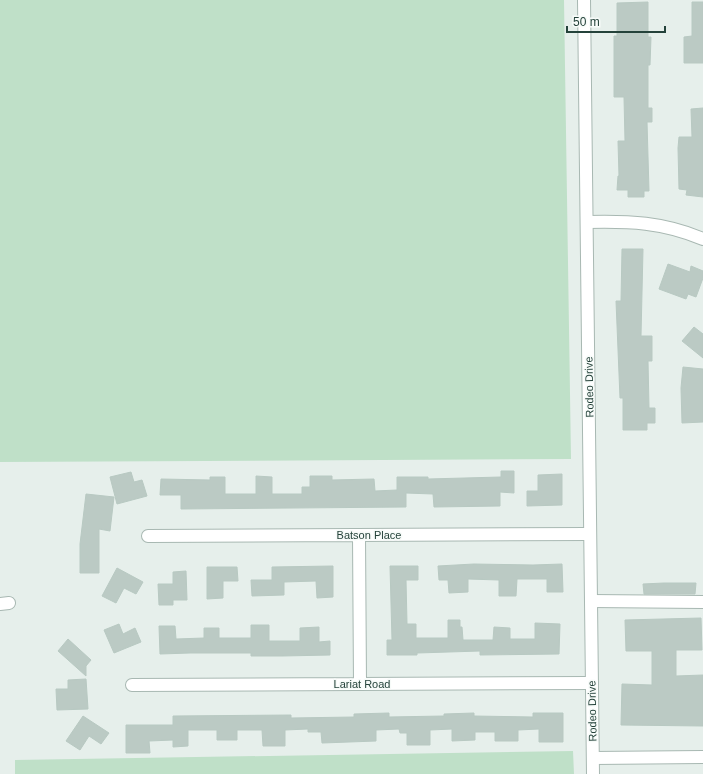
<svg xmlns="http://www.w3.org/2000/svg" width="703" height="774" font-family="Arial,sans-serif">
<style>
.green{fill:#bfe0c8}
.building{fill:#bbcac4;stroke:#b8c9c2}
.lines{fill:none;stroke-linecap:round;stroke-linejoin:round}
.minor-casing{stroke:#a8b8b2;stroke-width:14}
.tertiary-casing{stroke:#a8b8b2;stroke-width:14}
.minor{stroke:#fff;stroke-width:12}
.tertiary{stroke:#fff;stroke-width:12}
.labels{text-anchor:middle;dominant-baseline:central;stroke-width:3;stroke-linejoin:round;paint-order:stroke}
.street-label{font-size:11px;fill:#24423a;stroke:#f7fbf9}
</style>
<rect width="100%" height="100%" fill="#e6efeb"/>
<path class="green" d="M0 0H564L571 459 0 462Z
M573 751 574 774H15V760Z"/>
<path class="building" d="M648 2V37H651L650 65H648V108H652V122H647L649 191H644V197H628V190H617L618 176H619L618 141H625L624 97H614V36H617V3Z
M692 2H703V63H684V37L692 36Z
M703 108V197L686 195 687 190 679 189 678 148 679 137H692L691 109Z
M622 249H643L641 336H652V361H648L649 408H655V423H647V430H623V398H620L616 301H621Z
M668 264 690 272 691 266 703 271V278L696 297 688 294 686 299 659 289Z
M694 327 703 334V358L682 341Z
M683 367 703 369V422L682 423 681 388Z
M501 471H514V493L500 492V506L434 507 433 494 406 493V507L181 509V495H160L161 479 210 480V477H225V494H256V476L272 477V494H302V487H310V476H332V480L374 479 375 491 397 490V477H428V479L501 477Z
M131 472 134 482 142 480 147 496 117 504 110 477Z
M562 474V505L527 506V491H538V475Z
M86 494 114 497 110 531 99 529V573H80V544Z
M474 564 533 565 562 564 563 592H547V579H517L516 596H499V580L468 579V592L449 593 448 580H439L438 566Z
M333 566V597L317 598 316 581 284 582V595L252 596 251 580H272V567Z
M390 566H418V580H406L407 624H416V638H448V620H460V627H462L463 640H493L494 627 510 628V639H535V623L560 624 559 654 480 655V651L417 653V655H387V640H392Z
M207 567H237L238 581H223V598L207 599Z
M117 568 143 582 136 594 124 588 116 603 102 596Z
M186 571 187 600H173V605H159L158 584H173V572Z
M664 583H696L695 594H644L643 584Z
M701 618 702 650H676V676L703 675V726L621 725 622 684 652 685V651H626L625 620Z
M119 624 123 634 135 628 141 642 114 653 104 630Z
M251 625H269V641H300V628L319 627V642L330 641V655L282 656H251V653H190L160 654 159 626H175L176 639 204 638V628H219V638H251Z
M68 639 91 660 86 666V676L58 651Z
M86 679 88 709 57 710 56 689H68V680Z
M389 713V717L444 716V714L474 713V716L533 717V713H563V742H539V729L518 730V741H495V732H475V740L452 741V729L430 730V745H407V733H400L399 729 376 730V741L322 743 321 732H308V729L285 730V746H263L262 730H237V740H217V730H188V746L173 747V740L149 741 150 753H126V725H173V716L291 715V718L354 717V714Z
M83 716 109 733 101 744 89 736 80 750 66 741Z"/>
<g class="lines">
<defs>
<path id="minor" d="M587 222C629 221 663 222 703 239
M148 536 590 534
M359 536 360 684
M591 601 703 602
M0 604 9 603
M132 685 592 683
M593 758 703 757"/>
<path id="tertiary" d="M584 0 593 774"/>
</defs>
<use href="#minor" class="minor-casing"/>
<use href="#tertiary" class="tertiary-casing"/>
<use href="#minor" class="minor"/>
<use href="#tertiary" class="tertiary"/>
</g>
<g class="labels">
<g class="street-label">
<text transform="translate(589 387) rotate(-91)">Rodeo Drive</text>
<text x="369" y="535">Batson Place</text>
<text x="362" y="684">Lariat Road</text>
<text transform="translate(592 711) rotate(-91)">Rodeo Drive</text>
</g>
</g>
<path d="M567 26v6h98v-6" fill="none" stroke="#24423a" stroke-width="2"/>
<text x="573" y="26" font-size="12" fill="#24423a" stroke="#f7fbf9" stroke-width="3" paint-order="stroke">50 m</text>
</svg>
